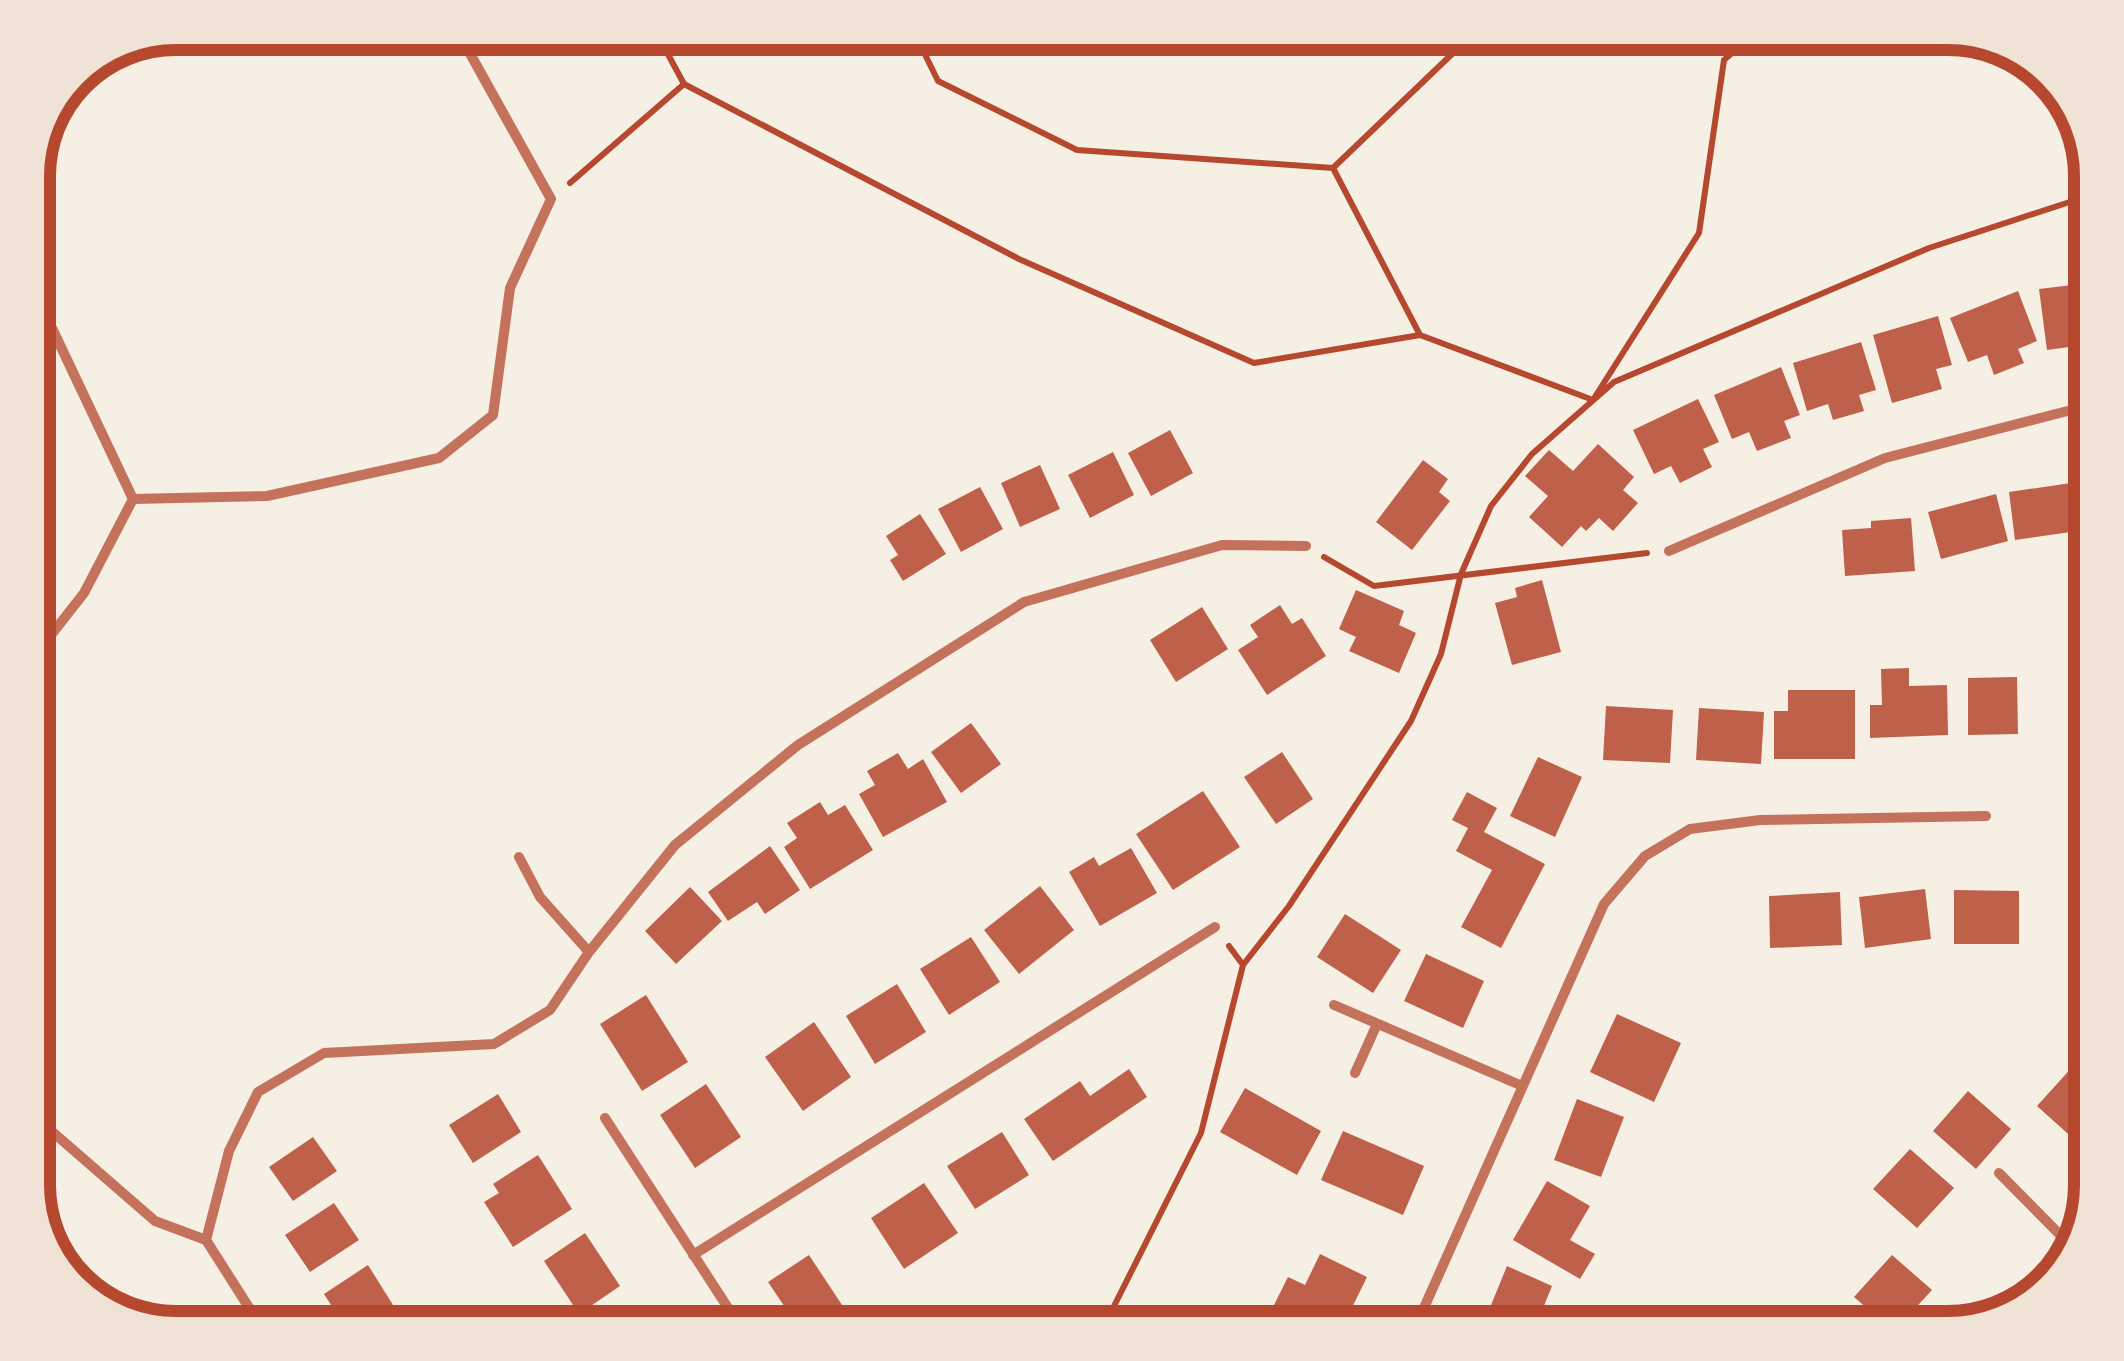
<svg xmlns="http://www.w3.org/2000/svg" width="2124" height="1361" font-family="Poppins,sans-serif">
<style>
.building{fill:#bf614a}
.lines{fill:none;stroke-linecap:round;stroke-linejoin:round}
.path{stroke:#b5482f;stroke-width:6}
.minor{stroke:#c5725c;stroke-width:10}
.rim{fill:none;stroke:#b5482f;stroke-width:12}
</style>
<rect width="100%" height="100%" fill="#f6efe4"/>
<path class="building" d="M2089 283 2091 344 2047 350 2039 289Z
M2018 291 2037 341 2018 349 2024 363 1994 375 1987 355 1968 362 1950 318Z
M1938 316 1952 365 1936 369 1942 389 1892 403 1873 335Z
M1861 342 1876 390 1859 395 1864 411 1833 420 1828 404 1807 411 1793 363Z
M1781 367 1800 415 1784 421 1791 438 1757 451 1749 432 1732 439 1714 395Z
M1698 399 1719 442 1703 449 1712 467 1680 483 1671 466 1654 474 1633 430Z
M1170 430 1193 473 1151 496 1128 453Z
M1598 444 1634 477 1623 490 1638 503 1613 531 1599 518 1586 531 1581 526 1562 547 1529 517 1548 496 1525 476 1549 450 1573 471Z
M1113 452 1134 495 1090 518 1068 475Z
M1423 460 1448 479 1439 492 1450 501 1412 550 1376 522Z
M1040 465 1060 509 1020 527 1001 483Z
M2071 483 2078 531 2015 540 2009 492Z
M980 487 1003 529 961 552 938 509Z
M1996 494 2008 541 1941 559 1928 512Z
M920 514 946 554 903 581 890 560 898 555 886 536Z
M1911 518 1915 571 1845 576 1842 530 1871 528V521Z
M1542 580 1561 652 1512 665 1495 603 1517 597 1515 588Z
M1356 590 1404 611 1399 625 1416 633 1399 673 1349 651 1356 637 1339 629Z
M1280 605 1292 624 1302 618 1326 656 1267 695 1238 650 1258 637 1250 625Z
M1202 607 1228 649 1176 682 1150 640Z
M1909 668V686L1947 685 1948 735 1870 738V705H1882L1881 669Z
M2017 677 2018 734 1968 735V678Z
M1788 690H1855V759H1774V711H1788Z
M1606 706 1673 710 1670 763 1603 760Z
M1699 708 1764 712 1761 764 1696 760Z
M971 723 1001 764 961 793 931 752Z
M1282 752 1313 799 1276 824 1244 777Z
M898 753 908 769 923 759 947 802 883 837 859 794 875 785 867 771Z
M1538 757 1582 777 1555 837 1510 816Z
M1203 791 1240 847 1173 890 1136 834Z
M1467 792 1497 808 1484 832 1545 864 1501 948 1461 927 1492 870 1456 851 1468 828 1452 820Z
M820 802 828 815 845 805 873 850 810 889 784 847 797 838 787 823Z
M770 846 800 890 765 914 757 902 728 921 708 892Z
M1131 848 1157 893 1100 926 1069 872 1094 857 1099 866Z
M1040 886 1074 930 1019 974 984 930Z
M690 887 722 921 676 964 645 931Z
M1925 889 1931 939 1865 948 1859 897Z
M1954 890 2019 891V944H1954Z
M1840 892 1842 945 1770 948 1769 896Z
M1345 914 1401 950 1373 993 1317 957Z
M971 937 1000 982 949 1015 920 969Z
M1426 954 1484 981 1463 1028 1404 1001Z
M897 984 926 1032 875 1064 846 1016Z
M646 995 688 1062 642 1091 600 1024Z
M1617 1014 1681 1043 1654 1102 1590 1072Z
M814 1022 851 1077 803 1111 765 1057Z
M2075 1064 2091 1079V1126L2077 1142 2037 1106Z
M1129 1069 1147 1097 1053 1161 1024 1119 1080 1081 1090 1096Z
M706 1084 741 1137 695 1168 660 1115Z
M1245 1088 1321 1131 1297 1175 1220 1132Z
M1968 1091 2011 1129 1976 1169 1933 1131Z
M498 1094 521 1132 473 1163 449 1125Z
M1577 1099 1624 1117 1601 1177 1554 1160Z
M1343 1131 1424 1166 1403 1215 1321 1180Z
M1002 1132 1029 1175 975 1209 947 1166Z
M313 1137 337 1171 293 1201 269 1167Z
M1910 1149 1954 1188 1917 1228 1873 1189Z
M538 1155 572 1209 513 1247 484 1202 499 1193 493 1184Z
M1547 1181 1590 1206 1570 1240 1595 1254 1580 1279 1513 1240Z
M924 1183 958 1233 904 1269 871 1218Z
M334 1203 359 1240 310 1272 285 1235Z
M585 1233 620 1286 579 1314 544 1261Z
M1320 1254 1367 1277 1342 1328H1313L1315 1324 1274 1305 1288 1277 1305 1285Z
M809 1255 846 1311 818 1328H799L768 1282Z
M1892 1255 1932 1290 1897 1328H1890L1854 1297Z
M368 1265 403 1321 391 1328H346L324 1294Z
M1507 1266 1552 1286 1535 1328 1482 1327Z
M1962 1304 1980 1320 1939 1328Z
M639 1309 652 1328H609Z"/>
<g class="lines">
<path class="path" d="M656 32 684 84
M914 32 938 81 1077 150 1333 168 1475 32
M1333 168 1420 335
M570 183 684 84 1019 259 1254 363 1420 335 1593 400 1699 233 1724 60 1756 32
M1324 557 1374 586 1647 553
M1229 946 1243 965
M1103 1328 1201 1133 1243 965 1289 906 1411 721 1441 654 1461 574 1491 506 1532 454 1614 382 1929 248 2091 195"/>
<path class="minor" d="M33 288 133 499 267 496 439 458 493 415 510 288 551 199 458 32
M1669 551 1885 458 2091 405
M33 658 84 593 133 499
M519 857 540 897 589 952
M1334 1005 1520 1085
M1355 1073 1377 1024
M33 1115 155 1221 206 1240
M605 1118 741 1328
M1999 1173 2073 1248
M206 1240 229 1151 258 1092 324 1053 494 1044 550 1010 589 952 675 845 798 745 1024 602 1222 545 1306 546
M206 1240 262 1328
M693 1255 1215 927
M1415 1328 1604 904 1645 856 1690 829 1760 820 1986 816"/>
</g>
<path d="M0 0H2124V1361H0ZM176 50H1948A126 126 0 0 1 2074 176V1185A126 126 0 0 1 1948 1311H176A126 126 0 0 1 50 1185V176A126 126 0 0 1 176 50Z" fill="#f1e2d6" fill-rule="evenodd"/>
<path class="rim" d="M176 50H1948A126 126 0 0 1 2074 176V1185A126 126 0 0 1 1948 1311H176A126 126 0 0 1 50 1185V176A126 126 0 0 1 176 50Z"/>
</svg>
